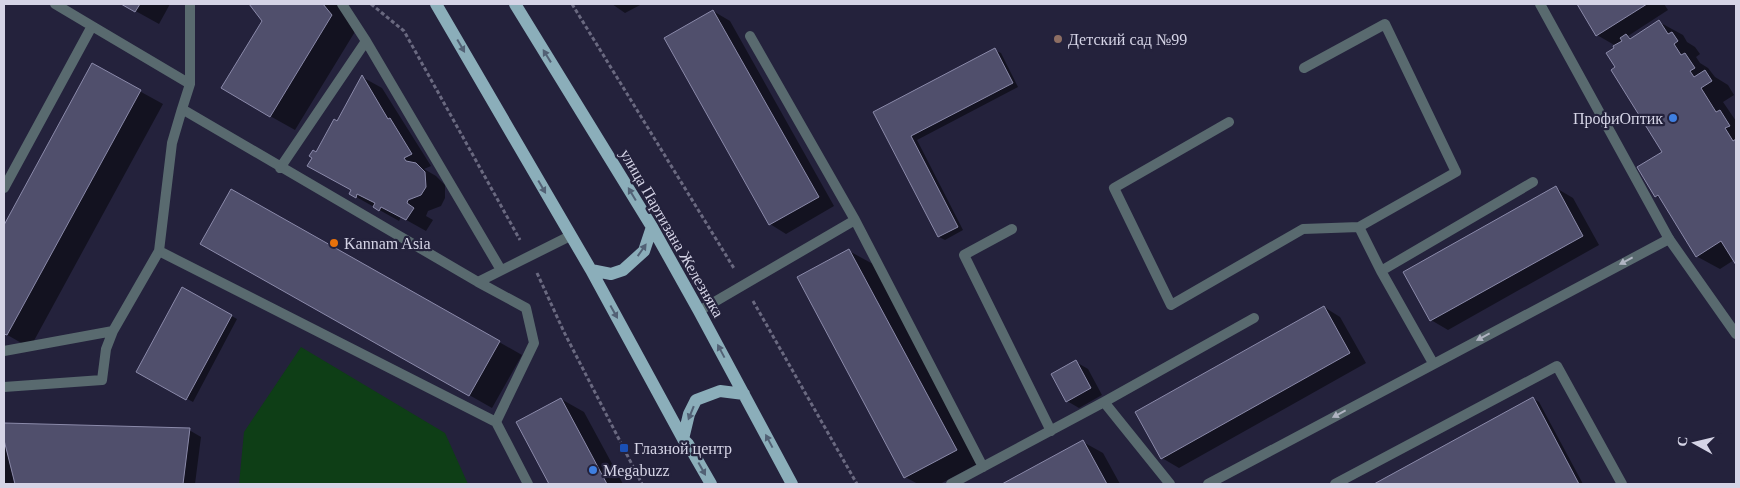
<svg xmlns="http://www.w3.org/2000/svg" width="1740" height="488" font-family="'Times New Roman',serif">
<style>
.green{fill:#0e3e16}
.shadow{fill:#0007}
.building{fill:#504f6c;stroke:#8b8aaa}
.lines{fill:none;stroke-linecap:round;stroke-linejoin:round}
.path{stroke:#6a6980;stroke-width:3;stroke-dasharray:4 2.5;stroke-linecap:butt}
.lane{stroke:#596a6f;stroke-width:10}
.street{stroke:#596a6f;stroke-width:10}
.primary{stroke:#8baeba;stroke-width:12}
.oneway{fill:#526175}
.oneway2{fill:#b0b4c2}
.education-dot{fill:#8d6e63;stroke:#24223c;stroke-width:2}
.shop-dot{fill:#3f7fe0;stroke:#24223c;stroke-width:2}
.food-dot{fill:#e8710a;stroke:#24223c;stroke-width:2}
.transit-dot{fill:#1a4fb4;stroke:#24223c;stroke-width:2}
.labels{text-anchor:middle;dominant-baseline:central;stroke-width:4.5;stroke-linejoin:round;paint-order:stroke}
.poi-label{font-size:16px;fill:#d5d4e6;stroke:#24223c;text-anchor:start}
.street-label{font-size:16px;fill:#d5d4e6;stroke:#24223c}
</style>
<rect width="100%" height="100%" fill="#24223c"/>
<path class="green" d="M301 347 445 433 468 484H239L244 432Z"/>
<path class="shadow" d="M123 4H170L159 24Z
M250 4H336L356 30 295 130 270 116 263 21Z
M612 4H642L625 13Z
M1578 4H1664L1668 10 1628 36 1633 39 1659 22 1683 35 1687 42 1695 47 1700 54 1696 57 1700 63 1708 68 1715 77 1728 85 1734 95 1723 102 1736 121V263L1734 260 1720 269 1696 256 1662 199 1656 196 1663 153 1616 67V46L1597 35Z
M713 11 730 21 834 206 786 234 770 224Z
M994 50 1001 53 1018 87 917 140 963 230 945 240 939 237 875 112Z
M92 65 163 104 30 348 4 333V227Z
M362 77 382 88 431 166 424 169 436 176 445 185V198L441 206 428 211 426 216 433 220 426 231 401 217 399 221 351 194 353 190 316 153 338 123Z
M1556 188 1573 198 1599 245 1448 330 1431 320Z
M232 191 522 355 492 408 202 243Z
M849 251 873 264 979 463 940 484H918L905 477Z
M183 289 237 319 193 402 138 372Z
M1324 307 1340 317 1366 363 1179 468 1162 458Z
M1076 362 1088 369 1102 395 1079 408 1067 401Z
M1532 398 1539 402 1583 484H1377Z
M561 399 584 412 623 484H551L518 423Z
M4 424 189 430 201 437 195 484H16L14 477 13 478 14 484H4Z
M1083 442 1103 453 1120 484H1005Z"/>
<path class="building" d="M121 4H140L135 12Z
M249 4H323L332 15 270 117 221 88 262 21Z
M1577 4H1647L1596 36Z
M713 10 819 197 769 225 664 38Z
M1659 20 1668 34 1672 32 1678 41 1674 44 1681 55 1685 53 1695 68 1690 71 1694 77 1705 70 1712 81 1701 88 1716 112 1720 110 1730 126 1725 128 1733 141 1736 139V265L1721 241 1696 257 1658 195 1655 197 1637 167 1662 152 1611 70 1615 67 1606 53 1614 48 1613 46 1622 41 1620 38 1626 34 1630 39Z
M995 48 1013 83 911 136 958 227 938 237 873 112Z
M92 63 141 90 7 335 4 334V225Z
M362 75 388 119 390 118 412 154 404 158 406 161 416 163 425 172 426 187 421 195 408 200 407 203 414 208 406 220 381 207 379 211 373 207 375 203 357 194 356 198 349 194 351 190 307 166 312 158 309 156 313 150 316 152 334 119 337 121Z
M1556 186 1583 236 1430 321 1403 272Z
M231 189 500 341 469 396 200 244Z
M849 249 957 450 904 478 797 277Z
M182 287 232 315 186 400 136 372Z
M1324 306 1350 353 1161 459 1135 412Z
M1076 360 1091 388 1066 402 1051 374Z
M1533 397 1579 484H1374Z
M561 398 607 484H549L516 422Z
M4 423 190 428 183 484H15L4 440Z
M1083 440 1107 484H1002Z"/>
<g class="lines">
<path class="path" d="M371 4 404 31 520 240
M572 4 735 270
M537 273 564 332 642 484
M753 301 857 484"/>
<path class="lane" d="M190 4V84
M342 4 366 41 501 270
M92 26 190 84 182 109
M750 36 855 220 983 467
M1304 68 1385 24 1456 172 1359 227
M1229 122 1114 188 1171 305 1303 229 1359 227 1381 271 1433 363
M280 168 366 41
M4 188 92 26 55 4
M1012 229 964 255 1051 431
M159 251 496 422 534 343 526 308 478 282
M1381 271 1533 182
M699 311 855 220
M4 351 113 331
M4 387 102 380 106 349 113 331 159 251 172 143 182 109 478 282 570 236
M1104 402 1170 484
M496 422 528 484
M951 484 1104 402 1254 318
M1208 484 1669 239 1736 334
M1335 484 1557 366 1622 484"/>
<path class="street" d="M1540 4 1669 239"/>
<path class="primary" d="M436 4 591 270 683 439 688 444 711 484
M515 4 652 227 699 311 792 484
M591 270 611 274 623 270 644 251 652 227
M683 439 689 414 696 400 720 391 744 394"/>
</g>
<defs><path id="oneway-solid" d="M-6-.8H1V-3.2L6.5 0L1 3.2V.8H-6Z" transform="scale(1.25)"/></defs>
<g class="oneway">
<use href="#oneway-solid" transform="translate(461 46) rotate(60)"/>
<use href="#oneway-solid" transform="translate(547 56) rotate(-122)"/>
<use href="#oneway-solid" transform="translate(542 187) rotate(60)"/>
<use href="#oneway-solid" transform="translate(632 194) rotate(-121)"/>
<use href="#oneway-solid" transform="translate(642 250) rotate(-55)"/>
<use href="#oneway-solid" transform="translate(614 312) rotate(61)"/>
<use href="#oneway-solid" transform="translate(721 351) rotate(-118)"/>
<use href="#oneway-solid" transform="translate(691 413) rotate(112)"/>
<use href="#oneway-solid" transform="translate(769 441) rotate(-118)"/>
<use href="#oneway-solid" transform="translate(702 469) rotate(61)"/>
</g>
<g class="oneway2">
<use href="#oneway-solid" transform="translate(1626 261) rotate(152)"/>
<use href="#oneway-solid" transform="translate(1483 337) rotate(152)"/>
<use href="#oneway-solid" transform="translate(1339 414) rotate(152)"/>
</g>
<circle class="education-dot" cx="1058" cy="39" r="5"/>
<g class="shop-dot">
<circle cx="1673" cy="118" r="5"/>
<circle cx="593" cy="470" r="5"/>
</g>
<circle class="food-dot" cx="334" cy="243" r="5"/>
<rect class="transit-dot" x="619" y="443" width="10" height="10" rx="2.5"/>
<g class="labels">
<g class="poi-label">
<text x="1068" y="39">Детский сад №99</text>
<text x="1663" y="118" text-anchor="end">ПрофиОптик</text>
<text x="344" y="243">Kannam Asia</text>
<text x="634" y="448">Глазной центр</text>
<text x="603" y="470">Megabuzz</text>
</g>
<g class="street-label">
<text transform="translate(672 233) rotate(60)">улица Партизана Железняка</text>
</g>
</g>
<rect width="1740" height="488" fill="none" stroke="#d5d4e6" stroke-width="10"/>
<g transform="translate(1695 443) rotate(278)" stroke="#24223c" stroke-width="4" paint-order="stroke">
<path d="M0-4L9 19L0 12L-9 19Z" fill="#d5d4e6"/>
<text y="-8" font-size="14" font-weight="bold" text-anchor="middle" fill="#d5d4e6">С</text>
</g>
</svg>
